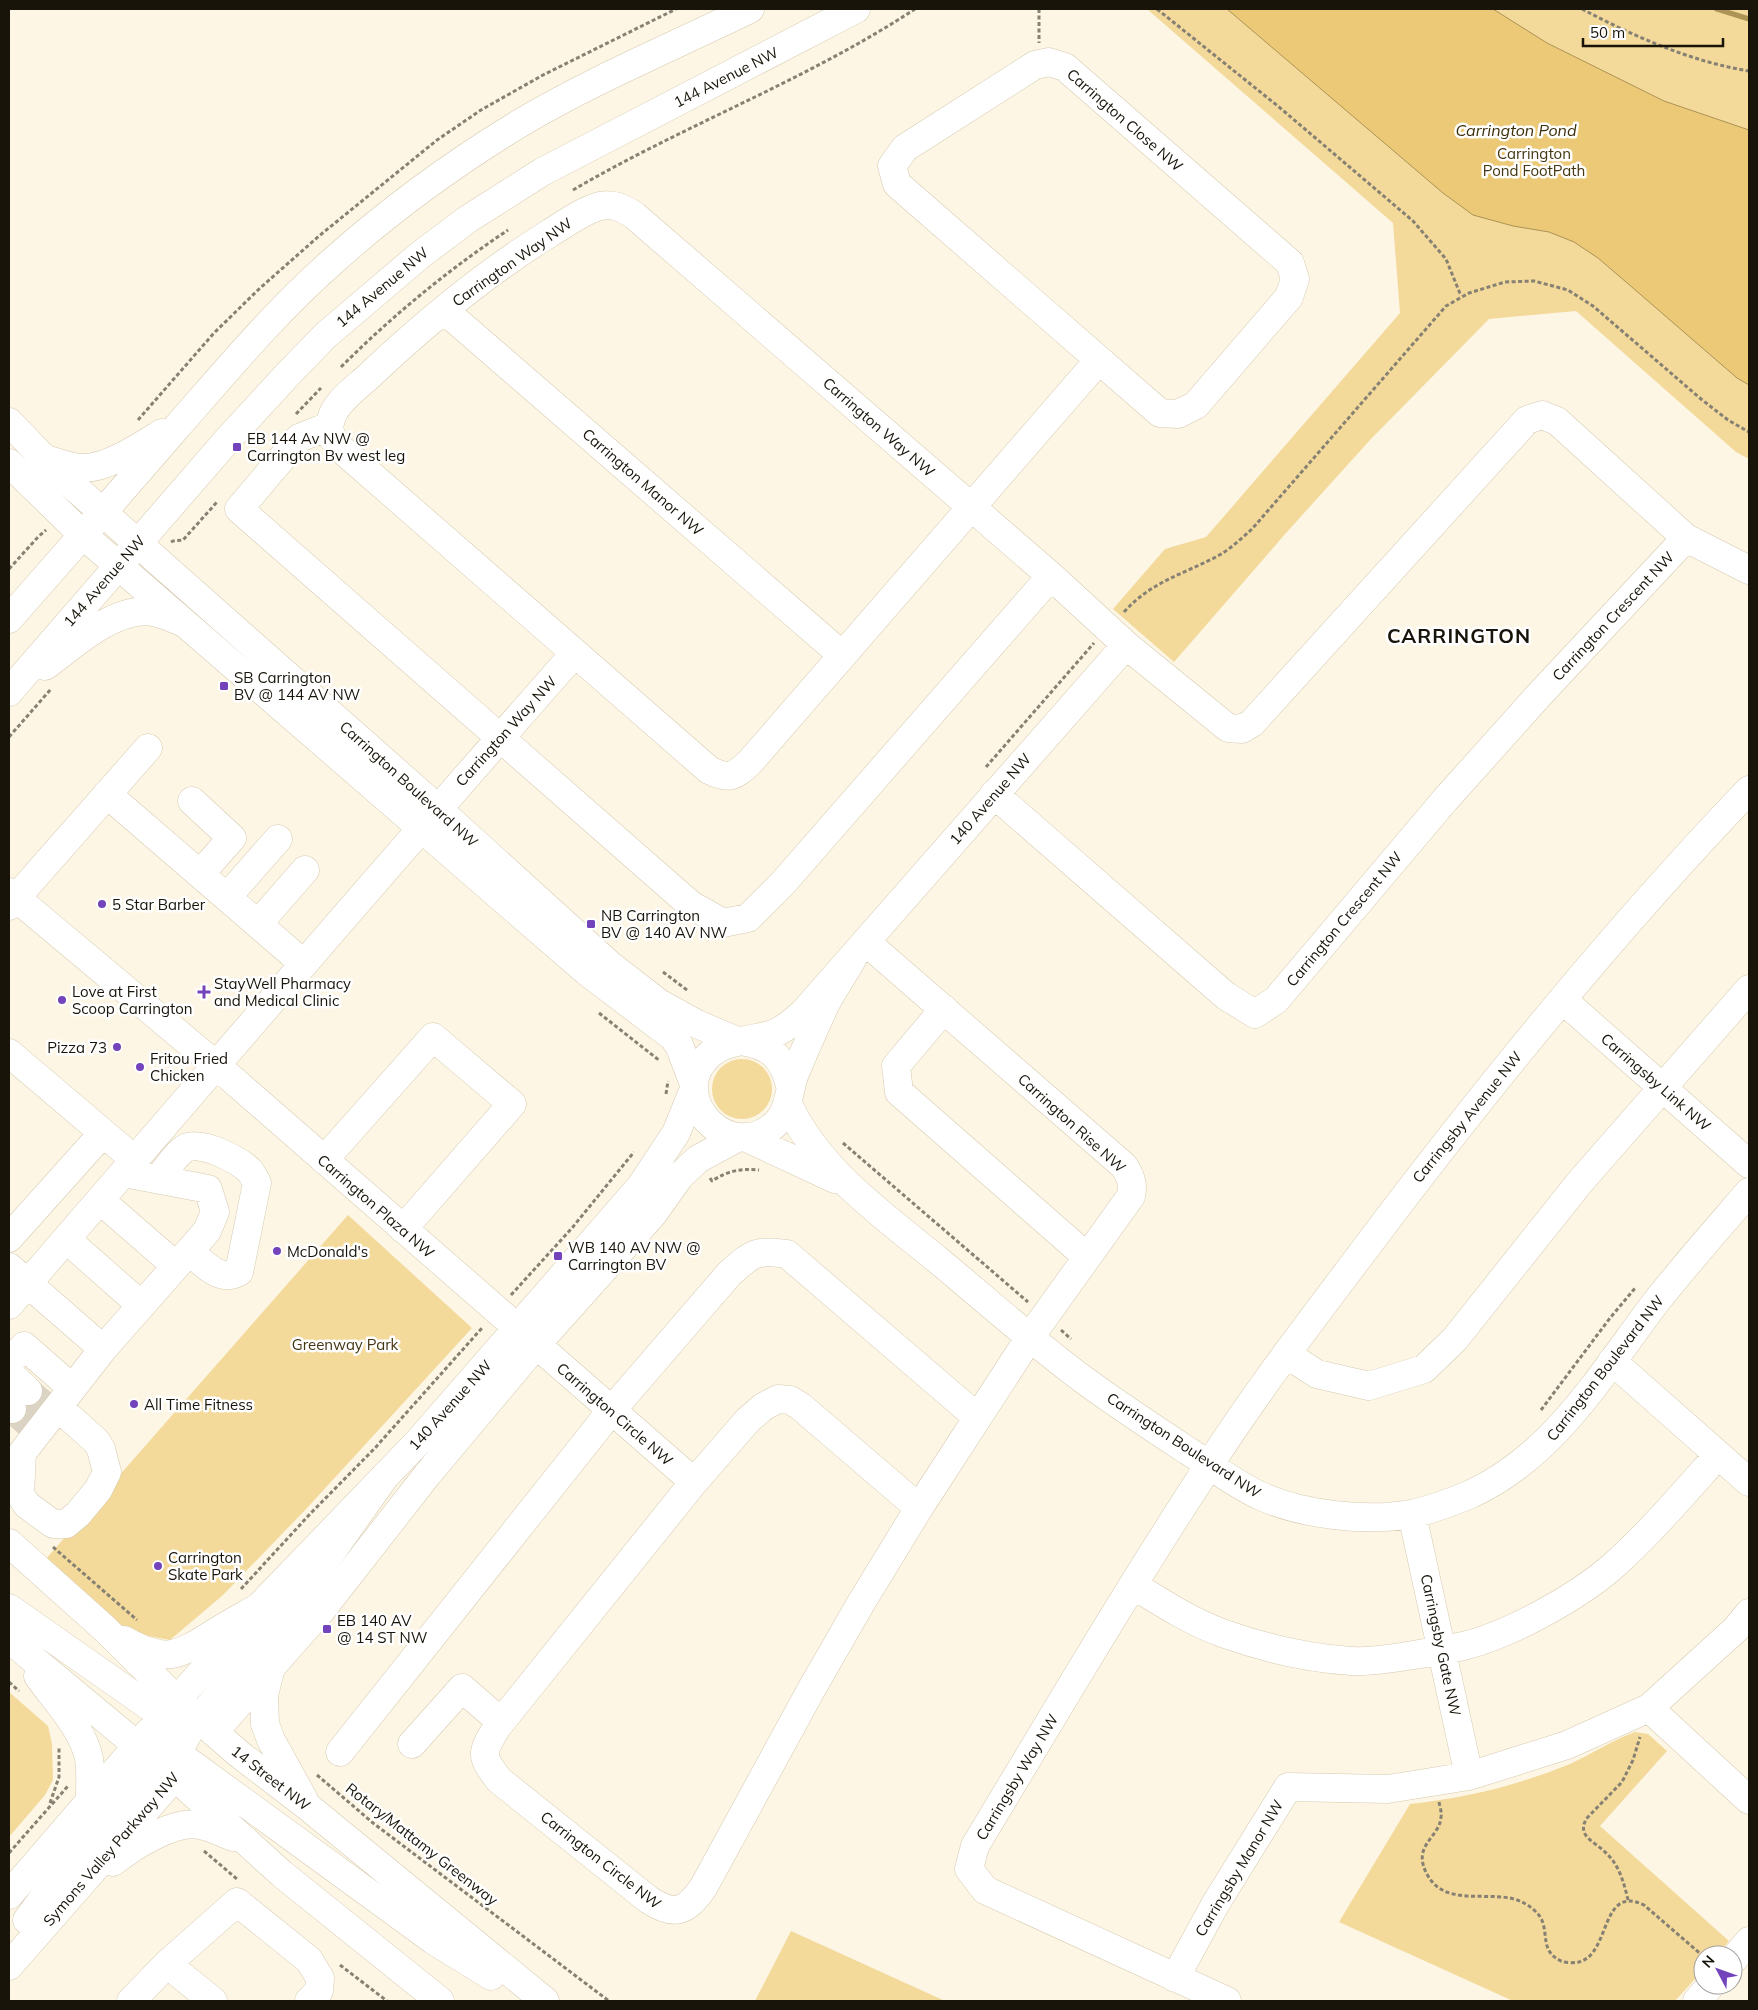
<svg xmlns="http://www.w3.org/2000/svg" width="1758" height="2010" font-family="Mulish,sans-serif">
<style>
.green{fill:#f3d99a}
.water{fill:#ebc976;stroke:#ac9356}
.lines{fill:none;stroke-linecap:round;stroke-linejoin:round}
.stream{stroke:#ac9356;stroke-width:5.5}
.minor-tunnel{stroke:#dbd4c4;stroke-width:28;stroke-dasharray:28 14;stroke-linecap:butt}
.minor-casing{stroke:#d6caaf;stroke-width:29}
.major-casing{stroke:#d6caaf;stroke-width:29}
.path{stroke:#868173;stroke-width:3;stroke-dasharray:4 2.5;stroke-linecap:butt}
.minor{stroke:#fff;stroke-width:28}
.major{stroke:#fff;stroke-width:28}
.poi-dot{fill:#7243ba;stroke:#fff;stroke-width:2}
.labels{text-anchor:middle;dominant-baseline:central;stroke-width:5;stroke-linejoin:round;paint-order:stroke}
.street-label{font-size:15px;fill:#18140a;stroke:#fff}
.park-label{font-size:15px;fill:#443612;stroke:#fff}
.poi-label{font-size:15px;fill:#18140a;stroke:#fff;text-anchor:start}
.water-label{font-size:16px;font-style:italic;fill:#3c2e09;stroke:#fff}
.district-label{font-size:20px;font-weight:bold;letter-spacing:1px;fill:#18140a;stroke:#fff}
</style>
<rect width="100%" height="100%" fill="#fdf6e5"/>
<path class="green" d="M1147 9H1749V459L1736 452 1576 311 1489 319 1370 440 1286 533 1174 662 1113 609 1165 549 1206 537 1400 313 1393 223Z
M712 1089a30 30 0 1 1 60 0a30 30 0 1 1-60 0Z
M348 1215 472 1328 307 1508 223 1595 170 1640 104 1628 38 1568Z
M9 1692 48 1726 52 1744 53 1780 45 1795 9 1837Z
M1635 1732 1648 1734 1667 1751 1600 1826 1729 1941 1717 1955H1703V1970L1675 2001H1513L1339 1922 1410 1804C1466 1798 1519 1785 1570 1764 1592 1754 1613 1740 1635 1732Z
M791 1931 945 2001H755Z"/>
<path class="water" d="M1227 9H1493L1547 43 1664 101 1749 130V385L1737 378 1633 288 1598 258 1574 242 1549 232 1513 226 1473 215 1443 193Z"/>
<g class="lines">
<path class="stream" d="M1717 9 1749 19"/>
<path class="minor-tunnel" d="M28 1391 45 1406
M12 1409 29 1424"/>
<defs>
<path id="minor" d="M1049 62 1065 67 1290 263 1295 279 1289 297 1196 405 1178 414 1160 413 897 184 892 166 905 148 1035 65Z
M444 310 842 655
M1099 360 750 762C734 777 729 780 709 770L340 448C330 436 326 430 333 414 339 400 357 387 369 376 425 323 484 274 550 233 565 224 582 211 600 206 614 203 623 208 635 216L1051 576 1126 645 1228 728 1242 729 1252 723 1527 420 1542 415 1557 421 1686 538 1749 570
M9 422 55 470 437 808 610 965 659 1003 697 1024 737 1041
M329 426 299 438 239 509 691 905 723 923 748 918 783 883 1051 576
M9 463 83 535 586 971 673 1037 679 1045 694 1084
M107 794 304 964
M994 794 1226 996 1255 1014 1276 1000 1445 800 1540 694 1686 538
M192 801 232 838 200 874
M9 892 217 1066 694 1482
M227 897 278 839
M9 906 148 748
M258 924 305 870
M866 942 1124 1166C1130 1176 1134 1183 1131 1196L1030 1337 919 1508 861 1603 811 1690 703 1888C685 1913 674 1916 649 1900L499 1780C480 1755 481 1754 497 1727L694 1482 748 1420 763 1407 778 1399 790 1400 800 1406 919 1508
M855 954C846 971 835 986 826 1003 815 1026 805 1050 795 1073 789 1088 790 1106 780 1119 735 1172 662 1098 709 1055 725 1040 749 1041 770 1035 783 1031 794 1021 804 1012L1126 645
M1563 1000 1749 1164
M944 1009 896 1066 899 1092 1086 1256
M741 1041C771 1046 782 1056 790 1085
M9 1053 135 1160
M788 1104C819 1171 883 1215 939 1261 987 1301 1034 1343 1084 1380 1118 1405 1153 1428 1188 1451 1212 1466 1237 1486 1263 1497 1304 1515 1367 1522 1411 1514 1431 1510 1452 1502 1471 1494 1555 1455 1602 1373 1656 1302 1686 1264 1718 1228 1749 1192
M745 1137 835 1179
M324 1160 433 1037 512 1104 403 1229
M158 1179C166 1170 174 1156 184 1149 199 1139 237 1159 249 1170 252 1173 254 1178 257 1183L239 1272C219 1283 204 1263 189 1251
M100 1200 176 1266
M9 1238 103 1133
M66 1239 141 1305
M9 1267 103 1349 207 1231 215 1212 208 1189 124 1173
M9 1305C197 1088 384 869 575 653
M1286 1354 1317 1374 1369 1386 1424 1369 1455 1339 1580 1182 1749 989
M1612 1361 1749 1482
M9 1363 24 1346 72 1388
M9 1373 28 1391
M9 1406 12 1409
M58 1407 96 1441 101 1449 107 1472 98 1490 78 1514 66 1524H53L27 1505 20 1494 22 1453 103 1349
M1412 1514 1469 1776
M1133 1585C1162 1603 1190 1621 1222 1633 1264 1648 1307 1658 1351 1661 1369 1662 1389 1659 1407 1656 1426 1653 1445 1650 1463 1646 1509 1635 1576 1598 1612 1567 1650 1533 1684 1493 1718 1455
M177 1700 259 1607 418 1442 641 1186 676 1133 694 1089
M1649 1708 1749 1800
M214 1732 320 1612 427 1475 536 1345 653 1214 680 1176 698 1159 739 1137
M412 1744 462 1688 501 1722
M340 1752 611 1411 729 1274C751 1254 756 1249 787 1254L977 1417
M1733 1960 1749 1941
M167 1964 213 2001
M1175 1978 1216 1903 1288 1787 1388 1789 1469 1776 1567 1745 1649 1708 1736 1629 1749 1613
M131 2001 167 1964 237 1902 309 1960 320 1978 319 1991 309 2001
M1227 2001 985 1890 969 1869 975 1846C1052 1718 1128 1589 1210 1464 1259 1388 1314 1317 1368 1245 1487 1087 1612 933 1749 790
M1697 2001 1711 1985"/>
<path id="major" d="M42 458C54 461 67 467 80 468 106 470 141 446 162 433
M9 619C65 555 121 492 176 428 227 370 275 312 333 261 391 209 456 162 522 122 595 79 674 46 750 9
M45 666C74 645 108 612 146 611 158 611 171 618 182 622
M9 692 230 437 290 372 326 335 420 255 468 219 542 172 856 9
M9 1543 104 1628 177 1700 239 1754 307 1806 545 2001
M9 1608 163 1716 186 1728
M9 1639 175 1777 282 1874 440 2001
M124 1640C168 1665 179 1655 219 1630 232 1622 245 1615 259 1607
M271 1667 264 1695 265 1724 271 1740 304 1800
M38 1676C55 1700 84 1730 89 1759 91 1772 90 1786 90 1799
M144 1745 158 1747 178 1754 433 1940 491 1976
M176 1771 180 1748 190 1730 313 1578 386 1475
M113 1862C133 1846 174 1820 200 1825 211 1827 223 1833 233 1837
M9 1895 150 1731
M27 1920 59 1877 126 1794 160 1747 171 1724 177 1700
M9 1966 186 1764"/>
</defs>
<use href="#minor" class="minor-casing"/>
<use href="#major" class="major-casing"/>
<path class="path" d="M1039 9V43
M1157 9 1279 107 1413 221 1446 259 1461 296
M1582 9C1633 36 1692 62 1749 71
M573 190C684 125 807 80 915 9
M341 367C392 316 448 270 508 230
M296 414 321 388
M138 420 214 333 259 289 319 236 437 140 481 110 543 75 676 9
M171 542 173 541 183 540 217 502
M9 569 38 537 46 530
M1124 612C1151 582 1181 575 1216 557 1229 550 1241 539 1252 529L1446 306 1469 293 1505 282 1534 281 1568 290 1593 306 1701 399 1728 420 1749 432
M9 737 51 689
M986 767 1094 643
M663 972 687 990
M599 1013 660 1061
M666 1094 668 1081
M843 1143 1028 1302
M710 1178 712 1181C727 1171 741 1168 759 1170
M511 1295 572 1228 634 1152
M1061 1330 1071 1339
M1541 1410 1610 1318 1636 1287
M53 1547 137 1620
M241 1589 310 1514 375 1448 482 1328
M9 1682 19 1691
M317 1775 373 1823 609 2001
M1439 1802C1440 1807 1442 1813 1441 1817 1440 1838 1410 1845 1428 1876 1448 1910 1496 1887 1524 1903 1530 1906 1537 1912 1541 1918 1549 1935 1540 1951 1561 1961 1566 1963 1574 1963 1579 1962 1611 1954 1600 1884 1644 1905L1703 1956
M50 1803 59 1777V1746
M204 1851 237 1879
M9 1853 68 1786
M1628 1900C1624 1883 1619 1864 1605 1852 1599 1846 1589 1841 1585 1834 1582 1828 1584 1824 1586 1819L1622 1782 1633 1760 1640 1737
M340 1965 387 2001"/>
<use href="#minor" class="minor"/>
<use href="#major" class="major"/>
</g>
<g class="poi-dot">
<rect x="232" y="442" width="10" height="10" rx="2.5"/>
<rect x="219" y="681" width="10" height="10" rx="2.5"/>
<circle cx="102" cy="904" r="5"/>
<rect x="586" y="919" width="10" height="10" rx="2.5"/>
<path d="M201.5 984.5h5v5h5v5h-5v5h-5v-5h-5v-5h5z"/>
<circle cx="62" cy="1000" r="5"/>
<circle cx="117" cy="1047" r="5"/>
<circle cx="140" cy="1067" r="5"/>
<circle cx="277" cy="1251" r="5"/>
<rect x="553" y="1251" width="10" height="10" rx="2.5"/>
<circle cx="134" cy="1404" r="5"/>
<circle cx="158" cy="1566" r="5"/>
<rect x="322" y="1624" width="10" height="10" rx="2.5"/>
</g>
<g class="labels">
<g class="street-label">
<text transform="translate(726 77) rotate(-27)">144 Avenue NW</text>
<text transform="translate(1125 120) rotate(41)">Carrington Close NW</text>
<text transform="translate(512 262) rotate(-35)">Carrington Way NW</text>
<text transform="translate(382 287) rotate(-40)">144 Avenue NW</text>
<text transform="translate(879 427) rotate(41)">Carrington Way NW</text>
<text transform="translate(643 482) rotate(41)">Carrington Manor NW</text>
<text transform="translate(104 581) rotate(-49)">144 Avenue NW</text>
<text transform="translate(1613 616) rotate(-47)">Carrington Crescent NW</text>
<text transform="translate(506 731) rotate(-48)">Carrington Way NW</text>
<text transform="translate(409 784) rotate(42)">Carrington Boulevard NW</text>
<text transform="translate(990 799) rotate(-49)">140 Avenue NW</text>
<text transform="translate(1344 919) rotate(-50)">Carrington Crescent NW</text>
<text transform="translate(1656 1082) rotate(41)">Carringsby Link NW</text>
<text transform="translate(1467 1117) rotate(-51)">Carringsby Avenue NW</text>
<text transform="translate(1072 1123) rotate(42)">Carrington Rise NW</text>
<text transform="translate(376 1206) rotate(41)">Carrington Plaza NW</text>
<text transform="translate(1605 1368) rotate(-52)">Carrington Boulevard NW</text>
<text transform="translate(450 1405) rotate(-48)">140 Avenue NW</text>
<text transform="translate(615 1414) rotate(41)">Carrington Circle NW</text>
<text transform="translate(1184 1445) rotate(33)">Carrington Boulevard NW</text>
<text transform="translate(1441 1645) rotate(78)">Carringsby Gate NW</text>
<text transform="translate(1017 1777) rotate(-59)">Carringsby Way NW</text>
<text transform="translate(271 1778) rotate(38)">14 Street NW</text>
<text transform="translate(422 1844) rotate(38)">Rotary/Mattamy Greenway</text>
<text transform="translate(111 1849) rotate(-49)">Symons Valley Parkway NW</text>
<text transform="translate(601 1860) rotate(38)">Carrington Circle NW</text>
<text transform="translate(1239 1868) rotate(-59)">Carringsby Manor NW</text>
</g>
<g class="park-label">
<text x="1534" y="153">Carrington<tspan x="1534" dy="17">Pond FootPath</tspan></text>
<text x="345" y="1344">Greenway Park</text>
</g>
<g class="poi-label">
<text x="247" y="438">EB 144 Av NW @<tspan x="247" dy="17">Carrington Bv west leg</tspan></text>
<text x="234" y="677">SB Carrington<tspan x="234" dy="17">BV @ 144 AV NW</tspan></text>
<text x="112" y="904">5 Star Barber</text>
<text x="601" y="915">NB Carrington<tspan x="601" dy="17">BV @ 140 AV NW</tspan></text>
<text x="214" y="983">StayWell Pharmacy<tspan x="214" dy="17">and Medical Clinic</tspan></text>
<text x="72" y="991">Love at First<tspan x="72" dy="17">Scoop Carrington</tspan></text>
<text x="107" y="1047" text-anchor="end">Pizza 73</text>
<text x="150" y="1058">Fritou Fried<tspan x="150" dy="17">Chicken</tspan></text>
<text x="568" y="1247">WB 140 AV NW @<tspan x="568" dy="17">Carrington BV</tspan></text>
<text x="287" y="1251">McDonald's</text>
<text x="144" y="1404">All Time Fitness</text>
<text x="168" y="1557">Carrington<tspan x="168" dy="17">Skate Park</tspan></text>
<text x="337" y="1620">EB 140 AV<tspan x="337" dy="17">@ 14 ST NW</tspan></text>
</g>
<g class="water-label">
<text x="1516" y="130">Carrington Pond</text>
</g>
<g class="district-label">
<text x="1459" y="635">CARRINGTON</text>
</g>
</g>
<rect width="1758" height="2010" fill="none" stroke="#18140a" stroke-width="20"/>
<g transform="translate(1718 1970) rotate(311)"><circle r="24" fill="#ffffff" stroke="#a3a19d"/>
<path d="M0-4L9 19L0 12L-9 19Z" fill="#7243ba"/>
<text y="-8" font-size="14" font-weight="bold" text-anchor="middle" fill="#18140a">N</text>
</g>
<path d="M1583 38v8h140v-8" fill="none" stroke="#18140a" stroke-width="2.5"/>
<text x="1590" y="38" font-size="15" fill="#18140a" stroke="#ffffff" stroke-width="4" paint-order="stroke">50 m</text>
</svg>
